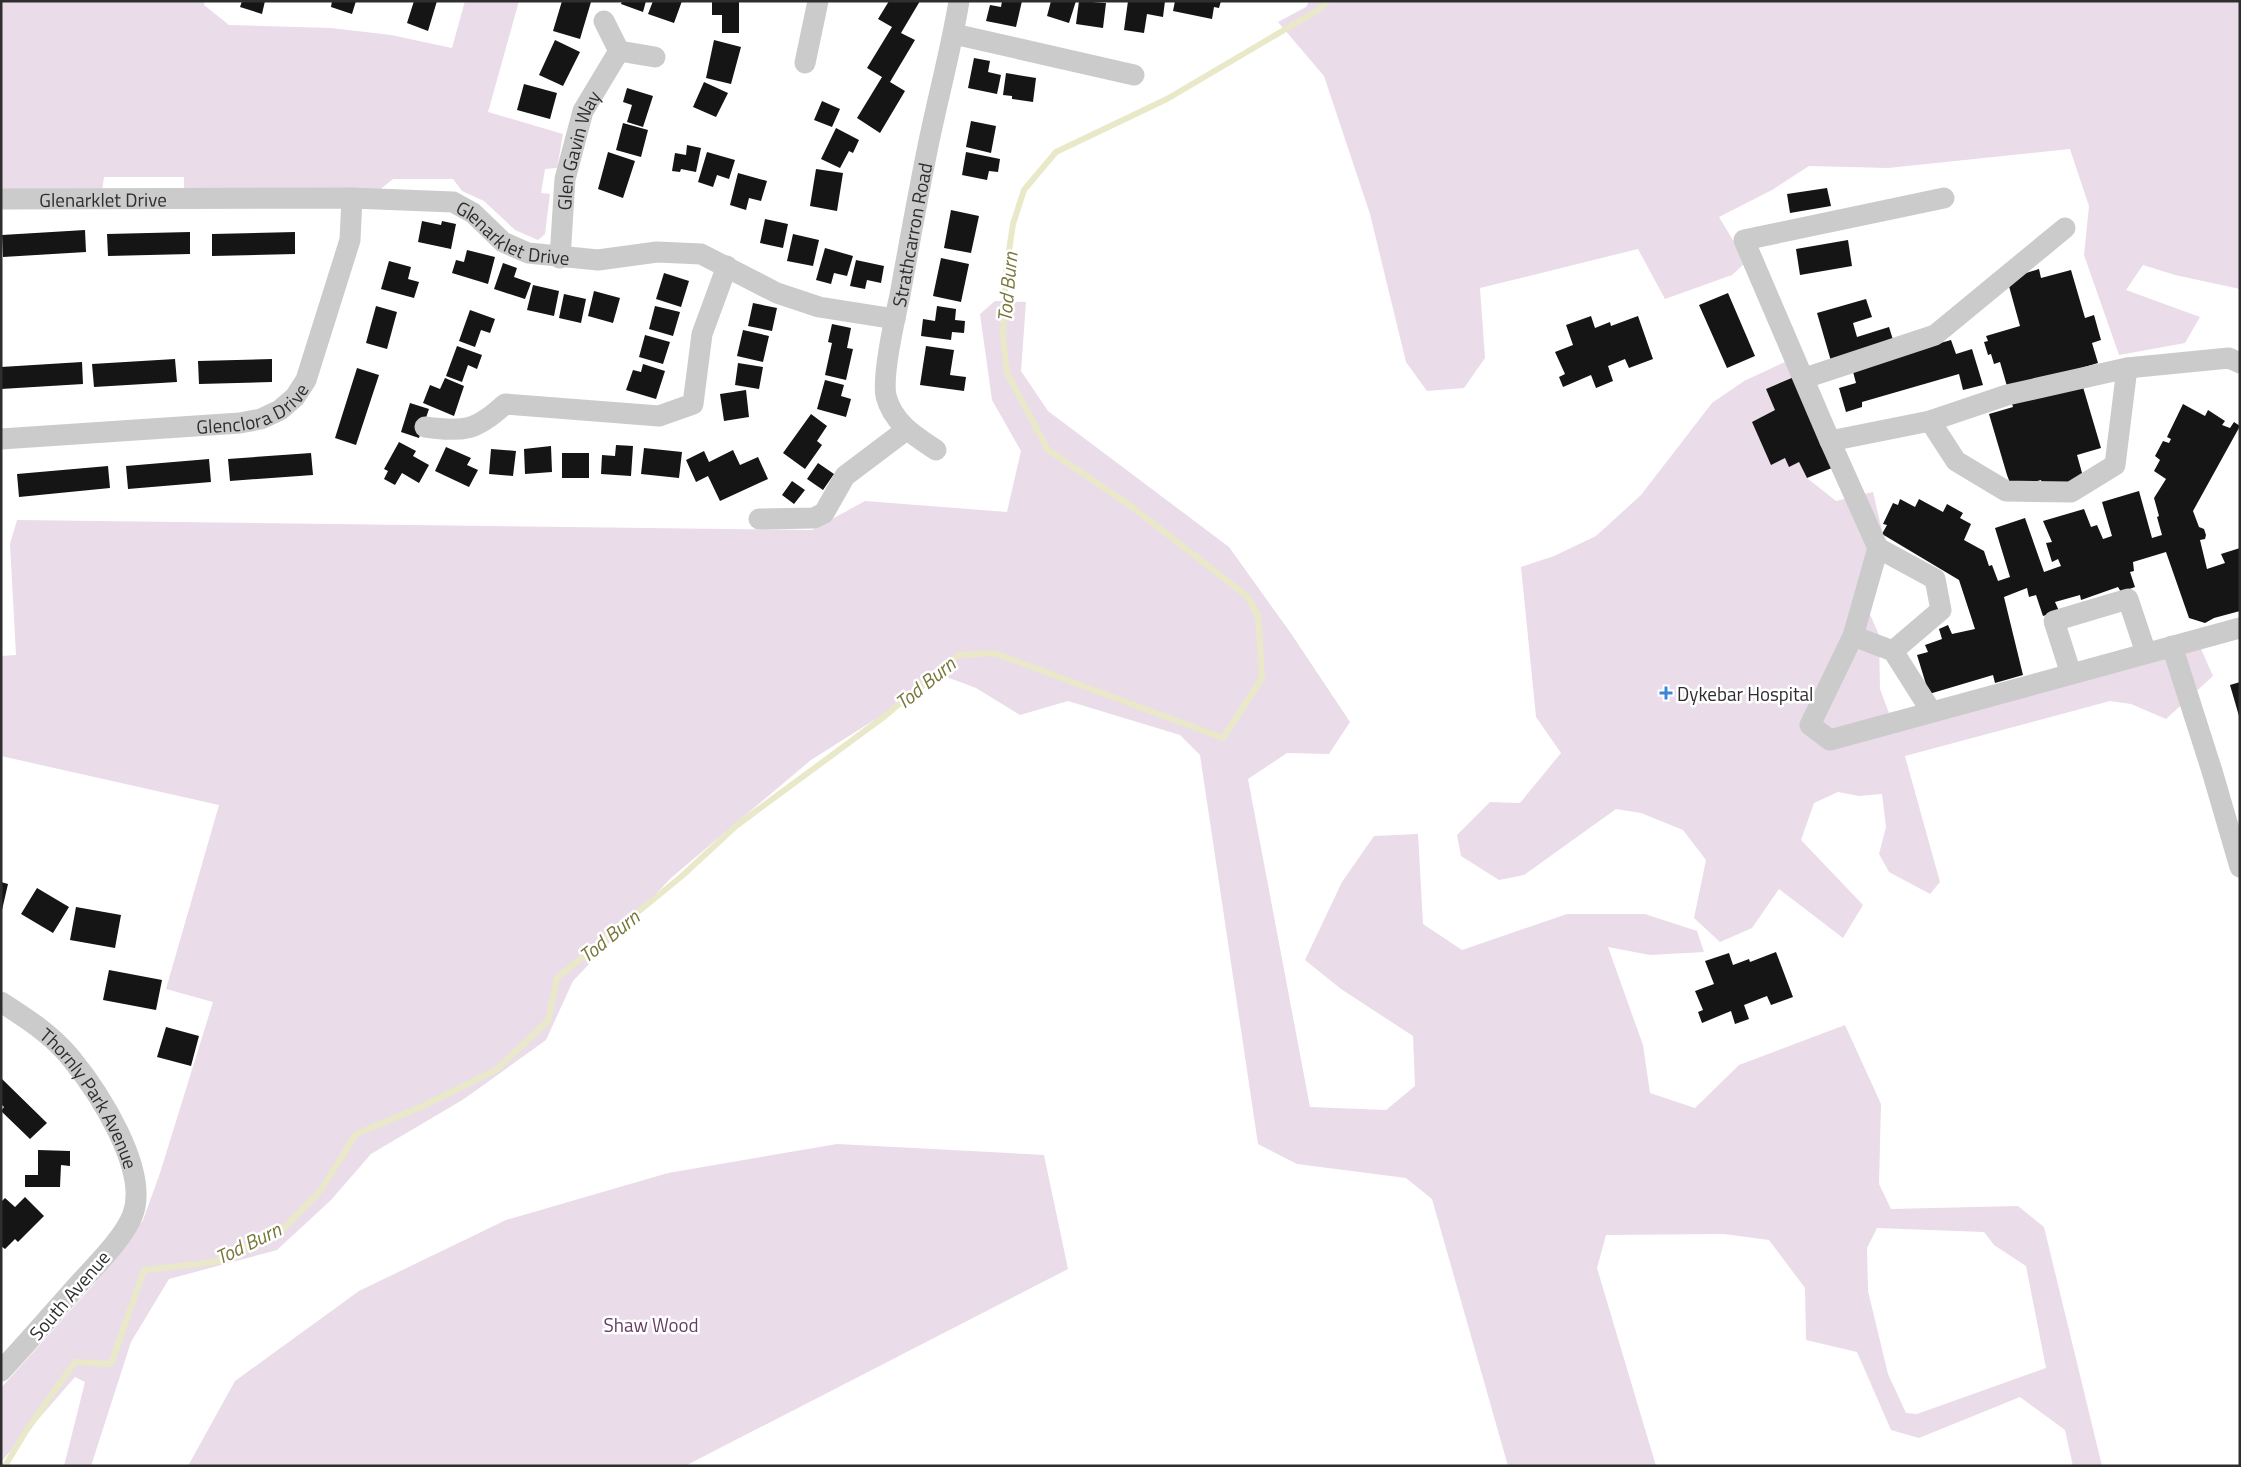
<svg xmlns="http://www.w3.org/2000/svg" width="2241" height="1467" font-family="'Titillium Web',sans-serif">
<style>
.green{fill:#eadce9;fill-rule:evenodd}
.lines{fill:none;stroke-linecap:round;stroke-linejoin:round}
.stream{stroke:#e9e9ca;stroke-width:6}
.building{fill:#151515}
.minor{stroke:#cbcbcb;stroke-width:21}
.poi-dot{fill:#3c86d9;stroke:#fff;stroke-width:2}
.labels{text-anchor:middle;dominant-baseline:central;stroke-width:5;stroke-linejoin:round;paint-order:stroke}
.street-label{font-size:19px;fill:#2e2e2e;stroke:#fff}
.poi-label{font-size:19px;fill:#2e2e2e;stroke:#fff;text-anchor:start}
.park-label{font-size:19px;fill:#663e61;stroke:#fff}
.water-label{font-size:20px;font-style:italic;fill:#78773a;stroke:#fff}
</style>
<rect width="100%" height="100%" fill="#fff"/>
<path class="green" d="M1 1H205L204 5 229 25 331 28 391 35 452 48 465 1H519L488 112 563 134 557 168 545 169 541 193 550 194 545 234 538 240 515 230 484 201 462 191 453 179H393L378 191 184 192V177H104L102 191H1Z
M1309 1H2240V289L2175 275 2143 265 2126 290 2200 317 2185 343 2119 355 2084 255 2089 206 2070 149 1888 168 1809 166 1772 190 1719 217 1746 262 1732 275 1665 299 1638 249 1480 288 1485 358 1464 388 1427 391 1406 362 1370 214 1324 76 1278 22 1306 7Z
M995 301 1026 302 1021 371 1048 411 1229 547 1290 632 1350 722 1329 754 1287 753 1248 779 1310 1107 1386 1110 1415 1086 1413 1036 1341 989 1305 960 1342 882 1374 836 1418 834 1423 924 1462 950 1567 914H1645L1697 931 1704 952 1650 955 1608 947 1643 1045 1650 1093 1695 1108 1739 1065 1845 1025 1881 1104 1879 1184 1891 1209 2018 1206 2044 1227 2102 1466H2073L2065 1430 2020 1397 1919 1438 1891 1430 1857 1352 1806 1340 1805 1288 1769 1240 1724 1234 1606 1235 1597 1268 1656 1466H1508L1432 1199 1406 1178 1297 1164 1258 1144 1200 755 1180 735 1068 701 1020 715 976 688 944 676 811 760 671 878 573 981 546 1040 464 1099 371 1154 331 1200 277 1250 169 1279 131 1342 91 1466H64L85 1382 75 1377 1 1462V1388L94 1284 143 1220 160 1173 213 1002 166 989 219 805 1 756V656L16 655 10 544 17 520 812 530 865 501 1007 512 1021 451 992 400 980 314ZM1877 1228 1984 1232 1994 1245 2026 1266 2046 1368 1917 1414 1906 1413 1888 1374 1868 1291 1867 1248Z
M1787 361 1794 377 1775 410 1753 422 1785 458 1799 462 1807 478 1836 501 1873 492 1884 539 1869 612 1879 635 1880 689 1889 713 2201 649 2213 676 2166 719 2131 704 2110 701 1905 756 1940 882 1930 894 1889 872 1879 854 1886 827 1882 794 1859 796 1838 792 1814 803 1801 840 1863 905 1843 938 1779 889 1752 928 1720 942 1694 918 1706 860 1683 830 1641 813 1616 809 1524 875 1499 880 1461 856 1457 835 1490 802 1520 803 1561 753 1536 717 1521 567 1554 556 1596 536 1641 495 1712 403 1744 381Z
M837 1144 1044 1155 1068 1269 685 1466H188L235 1381 359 1291 506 1220 668 1173Z"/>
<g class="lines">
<path class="stream" d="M5 1466 26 1431 75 1362 111 1364 144 1270 215 1262 283 1229 321 1190 356 1134 423 1106 496 1070 548 1021 557 978 682 876 736 826 885 716 958 655 994 653 1223 738 1262 678 1258 616 1248 597 1203 562 1128 504 1048 450 1007 373 1003 336 1006 271 1013 224 1024 190 1056 152 1167 99 1318 10 1328 1"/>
</g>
<path class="building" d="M242 1H265L262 14 240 7Z
M332 1H356L352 14 331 7Z
M414 1H437L428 31 407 23Z
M562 1 591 2 580 39 553 31Z
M622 1H646L643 12 621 4Z
M653 1H682L674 23 648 14Z
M712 1H739V33H722V15H712Z
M889 1H920L901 33 915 40 890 82 905 91 880 133 857 118 882 77 867 68 892 27 878 19Z
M1002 1H1022L1016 27 986 21 990 5 1001 7Z
M1051 1H1076L1069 23 1047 16Z
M1079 1 1106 3 1103 28 1076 24Z
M1128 1H1165L1163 17 1147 14 1144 33 1124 30Z
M1175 1H1221L1219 8 1214 7 1212 19 1173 11Z
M555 40 580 52 563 86 539 75Z
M714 40 741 47 731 84 706 78Z
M974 58 990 61 988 72 1001 75 997 94 968 88Z
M1006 73 1036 78 1033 102 1012 99V96L1003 95Z
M704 82 728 93 716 117 693 107Z
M524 84 557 93 550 119 517 110Z
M627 88 653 96 643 127 627 122 632 105 623 102Z
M822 101 840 109 832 127 814 120Z
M971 121 996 126 991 153 966 147Z
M623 123 648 130 641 157 616 150Z
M836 128 859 140 853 153 849 151 840 168 821 159Z
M687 145 701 148 696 172 681 169 680 172 672 171 675 153 686 155Z
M608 152 635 161 623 198 598 189Z
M707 152 735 160 729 179 717 175 713 187 698 182Z
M966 152 1000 159 998 172 989 171 987 180 962 175Z
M816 169 843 173 837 211 810 206Z
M738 173 767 181 761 201 749 198 746 210 730 205Z
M1827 188 1831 206 1790 213 1787 194Z
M951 210 979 216 971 253 944 248Z
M765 219 788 224 783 248 760 243Z
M422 221 441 225 442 221 456 224 451 249 418 242Z
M85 230 86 252 3 257 2 235Z
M190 232V254L108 256 107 234Z
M295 232V254L212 256V234Z
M793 234 819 240 813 266 787 261Z
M1848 240 1852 266 1800 275 1796 249Z
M825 248 853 256 847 276 834 273 831 284 816 280Z
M467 250 495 257 488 284 452 273 456 260 464 262Z
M941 258 969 264 961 302 933 296Z
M856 260 884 266 881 283 867 280 865 289 850 286Z
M389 261 411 267 408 279 419 282 414 298 381 289Z
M503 263 517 268 514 277 531 283 525 299 494 289Z
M2039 269 2041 278 2071 270 2085 318 2094 315 2101 340 2092 343 2098 363 2061 374 2083 387 2101 448 2077 455 2084 480 2044 491 2041 480 2012 488 2007 475 1989 414 2013 407 2000 362 1994 364 1991 354 1988 355 1984 342 1988 341 1986 336 2020 326 2007 279Z
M664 273 689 281 681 307 656 299Z
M533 285 559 291 554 316 527 310Z
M594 291 620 298 613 323 588 316Z
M1728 293 1755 356 1727 368 1699 305Z
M564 294 586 299 581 323 559 318Z
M1866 299 1872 317 1853 323 1857 337 1889 327 1894 343 1831 361 1817 313Z
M753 303 777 308 772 331 748 326Z
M376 306 397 312 387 349 366 343Z
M655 306 680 312 673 336 649 329Z
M937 306 956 309 955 320 965 321 964 333 952 332 951 340 921 336 923 319 935 321Z
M470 310 495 319 490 333 481 330 475 347 459 341Z
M1591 316 1595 328 1610 322 1611 326 1638 316 1653 359 1629 368 1625 359 1608 366 1613 381 1596 388 1591 375 1563 387 1559 377 1565 374 1555 352 1573 345 1566 325Z
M832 324 851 328 847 348 853 349 846 380 825 375 832 343 828 342Z
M743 330 769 336 763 362 737 356Z
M645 335 670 342 663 364 639 357Z
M1951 340 1956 354 1972 349 1983 385 1963 390 1959 374 1862 402V407L1846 412 1839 388 1856 383 1852 368Z
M457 346 482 355 477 369 468 365 462 382 446 376Z
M926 346 954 350 950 375 966 377 964 391 920 385Z
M175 359 177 382 94 387 92 364Z
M272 359V382L199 384 198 361Z
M82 362 83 384 1 389V367Z
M738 363 763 367 759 389 735 385Z
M643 364 665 371 656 399 626 390 633 370 641 372Z
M357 368 379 375 356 445 335 438Z
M1794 377 1832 468 1807 478 1799 462 1789 467 1785 458 1771 465 1752 422 1775 410 1766 389Z
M445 378 464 386 454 416 423 403 430 385 440 389Z
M825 380 844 385 841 396 851 399 846 417 817 409Z
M746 390 749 417 724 421 720 394Z
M410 403 429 409 419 438 401 432Z
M2183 404 2205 416 2208 410 2225 421 2222 425 2230 428 2234 422 2240 426 2193 511 2199 527 2204 529 2206 535 2205 539 2200 540 2207 569 2225 563 2221 554 2240 548V611L2214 618 2205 623 2189 618 2166 552 2133 562 2134 571 2130 572 2135 587 2121 592 2118 587 2081 600 2080 595 2055 602 2059 611 2043 616 2036 595 2029 597 2027 588 2004 597 2023 675 1995 683 1993 675 1929 694 1917 655 1928 652 1925 645 1942 639 1939 629 1948 625 1952 634 1975 629 1959 580 1882 534 1887 525 1883 524 1893 503 1898 505 1900 499 1915 507 1919 499 1943 512 1947 504 1963 513 1960 518 1971 524 1964 540 1984 551 1989 566 1992 565 1998 581 2010 577 1995 528 2025 518 2044 572 2061 566 2058 559 2052 562 2046 543 2052 542 2043 521 2084 509 2091 527 2097 525 2103 539 2112 536 2102 502 2139 491 2152 538 2162 535 2157 517 2159 516 2154 498 2166 479 2154 471 2160 460 2155 456 2163 441 2169 443 2171 439 2167 437Z
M811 414 827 426 817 441 822 445 805 469 783 453Z
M399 442 416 451 413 456 429 465 419 483 402 473 395 485 384 479 388 471 384 469Z
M616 445 633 446 631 476 601 474 602 455 615 456Z
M551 446 552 472 525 474 524 449Z
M446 447 471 458 467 465 478 470 469 487 435 471Z
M644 448 682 452 679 478 641 474Z
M491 449 516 451 513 476 489 474Z
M733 450 740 465 758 457 768 479 720 501 708 476 696 482 686 460 704 451 709 462Z
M311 453 313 475 230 481 228 459Z
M562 453H589V478H562Z
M209 459 211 482 128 489 126 466Z
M818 463 834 474 823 490 807 479Z
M108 466 110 488 19 497 17 474Z
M792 481 805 490 794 504 782 495Z
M2240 682V716H2239L2230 685Z
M1 882 8 884 2 910H1Z
M37 888 69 907 53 933 21 914Z
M76 907 121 915 115 948 70 940Z
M1776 952 1793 997 1771 1005 1767 996 1744 1005 1749 1019 1735 1024 1731 1011 1702 1023 1698 1012 1703 1010 1695 991 1714 984 1705 961 1729 953 1733 965 1749 959 1750 962Z
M109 970 162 980 156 1010 103 1000Z
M166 1027 199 1036 191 1066 157 1057Z
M1 1078 47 1123 30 1139 1 1111 4 1107 1 1104Z
M38 1150 70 1151V1166L61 1165 60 1187H25V1175H38Z
M25 1197 44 1216 18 1242 15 1239 5 1249 1 1246V1202L5 1198 15 1207Z"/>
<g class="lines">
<g class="minor">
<path d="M954 34 1134 75"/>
<path d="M619 51 655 57"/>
<path d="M805 63 818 1"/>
<path d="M1944 198 1744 240 1830 441 1930 421 2007 395 2127 368 2229 358 2240 363"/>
<path id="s1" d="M1 199 352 198 453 202 473 213 503 242 528 253 598 260 657 252 701 254 777 293 819 307 895 319"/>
<path id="s2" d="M560 258 565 179 583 111 619 51 604 21"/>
<path d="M1805 378 1935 335 2065 228"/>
<path d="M1930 421 1956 461 2006 491 2071 492 2115 465 2127 368"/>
<path d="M425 427C464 432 476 431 505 404L659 416 693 404 702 334 727 266"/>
<path id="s3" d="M1 439 240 423 261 419 280 410 295 397 306 380 350 240 352 198"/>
<path d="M1830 441 1878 548 1853 636 1810 725 1830 740 2240 628"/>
<path id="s4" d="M936 450C915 436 893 423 886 396 882 376 895 317 900 295 909 245 918 195 928 146 938 97 951 50 959 1"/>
<path d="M759 519 814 518 824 513 845 476 906 430"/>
<path d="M1878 548 1935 579 1941 610 1893 651"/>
<path d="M1853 636 1893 651 1931 711"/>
<path d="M2172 646 2212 771 2240 867"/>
<path d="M2071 674 2054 621 2128 599 2146 653"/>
<path id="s5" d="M1 1002C26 1018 51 1034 70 1057 98 1091 149 1169 133 1214 125 1237 94 1267 77 1286 52 1314 27 1343 1 1371"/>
</g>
</g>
<path class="poi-dot" d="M1663.5 685.5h5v5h5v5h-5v5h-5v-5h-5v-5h5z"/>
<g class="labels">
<g class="street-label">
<text stroke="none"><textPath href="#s2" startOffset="110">Glen Gavin Way</textPath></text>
<text stroke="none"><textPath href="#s1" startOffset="102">Glenarklet Drive</textPath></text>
<text stroke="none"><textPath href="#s1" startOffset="522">Glenarklet Drive</textPath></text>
<text stroke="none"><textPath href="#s4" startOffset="239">Strathcarron Road</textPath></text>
<text stroke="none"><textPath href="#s3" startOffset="256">Glenclora Drive</textPath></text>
<text stroke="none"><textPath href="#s5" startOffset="134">Thornly Park Avenue</textPath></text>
<text transform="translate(69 1295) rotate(-49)">South Avenue</text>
</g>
<g class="poi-label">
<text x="1677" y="693">Dykebar Hospital</text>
</g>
<g class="park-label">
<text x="651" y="1324">Shaw Wood</text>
</g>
<g class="water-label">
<text transform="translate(1007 287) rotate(-85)">Tod Burn</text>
<text transform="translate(925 683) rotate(-39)">Tod Burn</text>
<text transform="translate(609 936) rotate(-39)">Tod Burn</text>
<text transform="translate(248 1243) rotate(-26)">Tod Burn</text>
</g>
</g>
<rect width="2241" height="1467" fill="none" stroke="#2e2e2e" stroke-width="5"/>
</svg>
